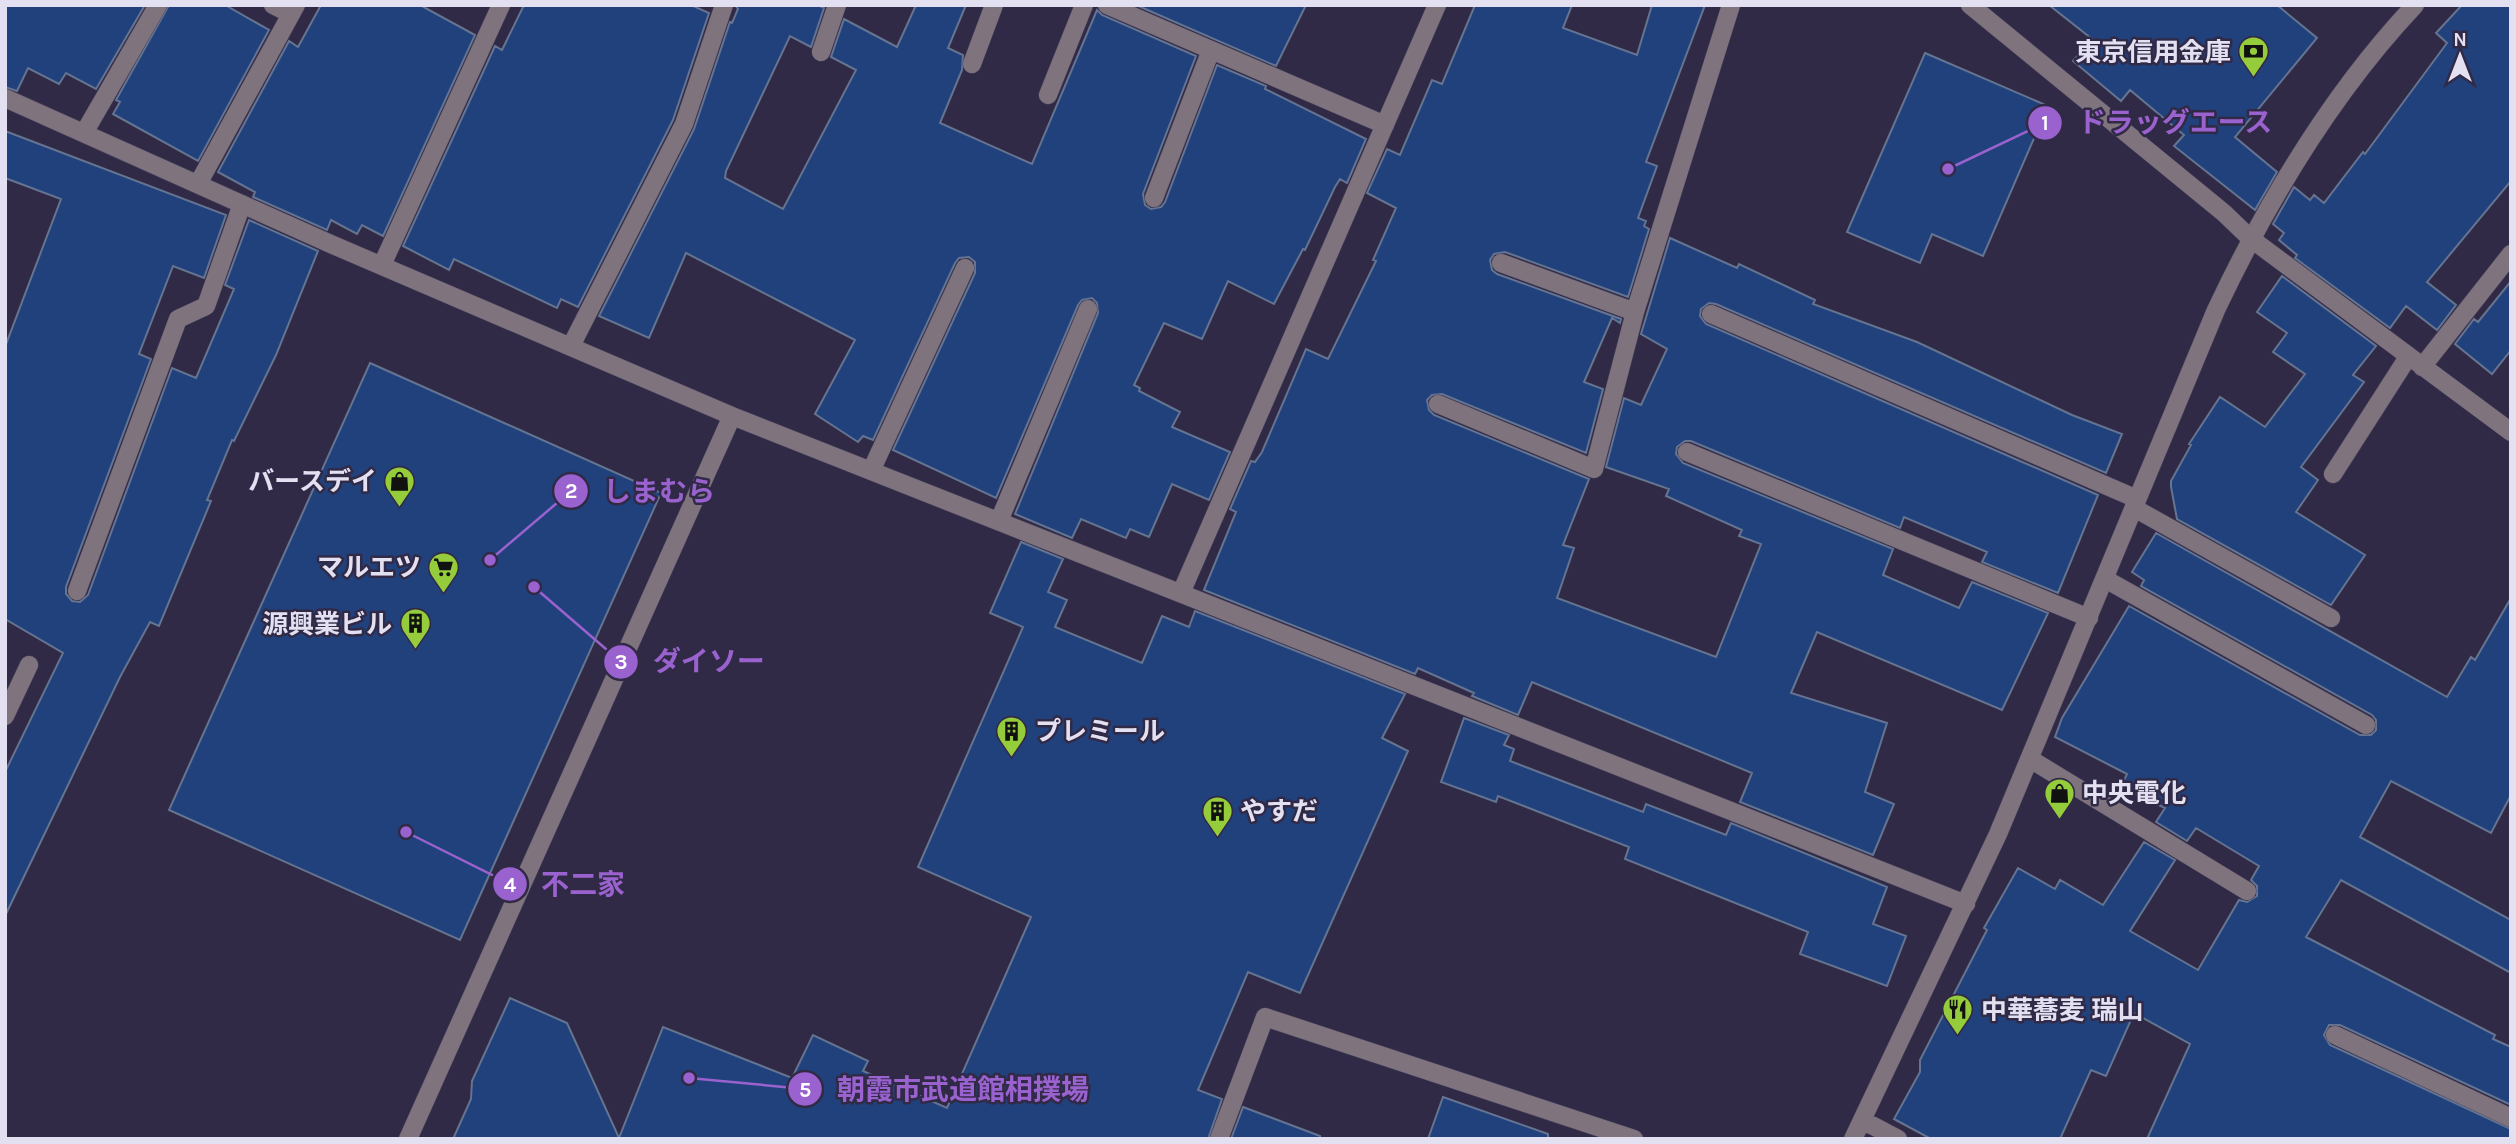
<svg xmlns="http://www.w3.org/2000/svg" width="2516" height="1144" font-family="Karla,'Noto Sans JP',sans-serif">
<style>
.building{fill:#21417d;stroke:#647491;stroke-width:2}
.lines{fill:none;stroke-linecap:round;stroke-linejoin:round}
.minor-casing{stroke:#4d4762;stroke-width:19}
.minor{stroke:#7f737e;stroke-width:18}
.labels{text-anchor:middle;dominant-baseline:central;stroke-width:5;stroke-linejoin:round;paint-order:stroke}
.poi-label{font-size:26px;font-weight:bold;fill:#e3e0f2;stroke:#312a46;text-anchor:end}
.leader{fill:none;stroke:#9a62ce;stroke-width:2.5}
.callout-dot{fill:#9a62ce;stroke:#312a46;stroke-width:2.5}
.mark-label{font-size:21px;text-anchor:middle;font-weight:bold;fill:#fff}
.callout-label{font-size:28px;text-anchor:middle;font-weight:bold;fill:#9a62ce;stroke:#312a46;stroke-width:5;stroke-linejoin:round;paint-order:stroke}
</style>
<rect width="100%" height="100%" fill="#312a46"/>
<path class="building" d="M5 5H145L96 89 66 73 59 84 28 68 17 91 5 87Z
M169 5H225L269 30 198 161 113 114 120 102 116 100Z
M321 5H420L475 35 383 236 362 225 357 234 331 220 327 230 253 197 255 192 218 172 289 41 298 47Z
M524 5H691L709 13 673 120 578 307 561 299 557 308 454 259 449 270 403 246 495 46 502 50Z
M735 5H818L824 8 811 47 790 36 726 171 725 178 783 209 856 70 831 57 844 19 897 47 916 5H966L948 48 963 55 962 70 940 123 1032 164 1097 10 1102 15 1196 56 1143 194 1145 205 1151 209 1161 207 1165 202 1217 65 1266 86 1265 89 1366 139 1347 183 1340 179 1335 187 1305 250 1303 249 1274 304 1228 281 1202 339 1164 323 1134 385 1140 388 1139 391 1180 412 1172 427 1230 452 1209 500 1172 484 1149 537 1130 529 1126 538 1081 519 1072 538 1015 514 1098 313 1097 303 1092 298 1082 300 1078 305 996 498 893 450 975 273V262L969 257 959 258 955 263 873 440 863 436 858 442 815 414 855 340 686 253 649 338 599 316 694 129 730 22 732 23 738 9Z
M1136 5H1306L1276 66Z
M1475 5H1572L1563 28 1637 55 1652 5H1705L1646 162 1657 166 1638 218 1646 221 1644 226 1649 229 1628 297 1505 252 1494 254 1490 260 1492 270 1497 274 1621 319 1620 323 1612 318 1584 382 1603 389 1586 453 1442 394 1432 395 1427 400 1429 410 1434 415 1589 479 1563 545 1574 548 1557 598 1716 657 1761 544 1739 536 1742 530 1666 496 1669 489 1606 467 1624 398 1641 405 1667 349 1641 334 1670 238 1737 268 1739 264 1815 300 1813 304 1917 342 2072 415 2122 434 2106 473 1716 304 1709 303 1701 309 1700 316 1706 324 2098 495 2058 593 1982 562 1987 552 1904 517 1900 528 1691 441H1685L1677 447 1676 454 1683 463 1893 549 1883 575 1959 608 1972 582 2048 613 2002 710 1817 632 1791 693 1887 723 1865 792 1894 804 1873 855 1740 802 1752 773 1532 682 1518 715 1472 696 1474 693 1418 668 1415 674 1204 590 1236 512 1230 509 1251 461 1255 462 1262 452 1306 349 1328 359 1376 261 1373 260 1396 208 1367 193 1387 149 1400 155 1432 80 1442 84Z
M2049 5H2277L2317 38 2235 137 2277 172 2255 210 2174 146 2184 135 2130 90 2121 101 2073 61 2092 39Z
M2462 5H2511V181L2427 282 2456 305 2437 330 2406 306 2390 328 2295 258 2297 255 2279 240 2284 233 2273 224 2294 187 2310 200 2314 195 2324 203 2363 152 2365 154 2447 43 2436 33Z
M1925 53 2048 106 1983 256 1932 234 1920 263 1847 232Z
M5 131 226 215 204 278 173 266 139 354 151 359 66 587V594L72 601 80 602 88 595 172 368 196 378 234 289 225 285 249 220 318 251 276 355 234 441 232 440 207 500 211 501 159 626 150 622 120 677 5 916V772L63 653 5 619V347L61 199 5 178Z
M2282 276 2376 346 2353 375 2364 382 2301 467 2318 480 2296 512 2365 555 2331 605 2177 519 2171 487V481L2191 445 2189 444 2220 397 2265 427 2305 374 2273 352 2287 333 2257 312Z
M2511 281V350L2492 374 2455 344 2474 319 2478 322Z
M370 363 661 493 460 940 169 810Z
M2156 533 2447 697 2471 657 2475 660 2511 598V795L2491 833 2391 781 2360 837 2511 920V973L2341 880 2306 937 2495 1035 2493 1039 2511 1047V1105L2340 1025H2329L2324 1035 2330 1045 2511 1129V1139H2147L2190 1044 2134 1013 2106 1076 2091 1070 2060 1139H1931L1894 1119 1920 1072V1060L1987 930 1984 928 2018 868 2055 889 2060 880 2103 905 2144 842 2175 860 2130 931 2198 970 2239 900 2247 902 2257 896V886L2251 880 2259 866 2196 828 2187 841 2156 822 2165 808 2121 787 2127 774 2055 737 2062 718 2129 606 2360 735H2371L2376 730V720L2372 715 2141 586 2144 580 2132 572Z
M1021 542 1063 559 1048 592 1067 600 1055 627 1142 663 1162 616 1189 627 1195 611 1405 694 1382 738 1408 751 1300 993 1248 972 1198 1090 1222 1099 1208 1139H453L471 1099 472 1081 510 998 567 1023 619 1138 663 1027 792 1078 813 1035 868 1061 863 1071 947 1108 1031 917 918 867 1023 627 990 613Z
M1464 718 1509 735 1504 745 1514 749 1510 761 1643 812 1646 804 1726 835 1731 823 1887 887 1873 924 1906 936 1887 986 1800 954 1808 932 1625 859 1629 847 1498 796 1496 802 1441 782Z
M1443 1097 1548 1134V1139H1428Z
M1243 1107 1320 1136V1139H1231Z"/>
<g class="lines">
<defs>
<path id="minor" d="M273 5 291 14
M1107 5 1385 125
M1970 5 2224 213 2250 238 2511 432
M821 52 837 5
M972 64 994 5
M1048 95 1084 5
M5 98 333 245 732 416 1966 904
M84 133 158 5
M198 184 296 5
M1154 198 1211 50
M1501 263 1635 312
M382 265 501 5
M1711 314 2137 499
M571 346 684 124 724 5
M2422 367 2511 254
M1438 404 1594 469 1635 312 1731 5
M1687 452 2089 618
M871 471 965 268
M2333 474 2408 357
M2134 508 2331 618
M999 521 1088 309
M2105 579 2366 725
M77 591 178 319 206 306 242 204
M1181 593 1437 5
M5 716 29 665
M2030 759 2247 891
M2335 1035 2511 1118
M1862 1120 1898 1139
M408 1139 732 416
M1219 1139 1265 1017 1634 1139
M1853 1139 1998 834 2216 310C2267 202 2332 93 2415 5"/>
</defs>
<use href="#minor" class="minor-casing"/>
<use href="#minor" class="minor"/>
</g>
<defs>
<symbol id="bank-pin" viewBox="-11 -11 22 30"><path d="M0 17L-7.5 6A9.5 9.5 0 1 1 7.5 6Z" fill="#95cc3b" stroke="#312a46"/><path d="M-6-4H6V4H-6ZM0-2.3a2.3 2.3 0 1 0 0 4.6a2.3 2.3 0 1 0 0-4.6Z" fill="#111"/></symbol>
<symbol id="shop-pin" viewBox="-11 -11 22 30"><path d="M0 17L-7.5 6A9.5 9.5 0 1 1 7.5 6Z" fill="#95cc3b" stroke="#312a46"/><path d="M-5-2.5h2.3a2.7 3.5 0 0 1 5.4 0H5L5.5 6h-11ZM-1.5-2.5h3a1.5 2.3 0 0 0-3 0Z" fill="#111"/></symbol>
<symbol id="supermarket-pin" viewBox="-11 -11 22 30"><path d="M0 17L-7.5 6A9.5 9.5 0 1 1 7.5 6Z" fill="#95cc3b" stroke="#312a46"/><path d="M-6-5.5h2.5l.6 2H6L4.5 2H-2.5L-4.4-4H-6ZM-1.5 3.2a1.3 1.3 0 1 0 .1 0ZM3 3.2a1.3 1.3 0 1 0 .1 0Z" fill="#111"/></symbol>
<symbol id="building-pin" viewBox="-11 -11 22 30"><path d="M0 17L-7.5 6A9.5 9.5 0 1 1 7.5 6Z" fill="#95cc3b" stroke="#312a46"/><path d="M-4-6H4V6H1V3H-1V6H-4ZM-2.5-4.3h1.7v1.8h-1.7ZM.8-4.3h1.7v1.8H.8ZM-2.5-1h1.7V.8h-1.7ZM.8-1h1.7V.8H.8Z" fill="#111"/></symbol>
<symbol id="restaurant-pin" viewBox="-11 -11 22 30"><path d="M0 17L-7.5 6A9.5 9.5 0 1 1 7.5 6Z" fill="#95cc3b" stroke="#312a46"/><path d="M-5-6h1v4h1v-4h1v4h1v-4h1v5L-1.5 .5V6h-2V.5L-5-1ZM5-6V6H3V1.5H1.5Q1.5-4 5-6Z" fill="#111"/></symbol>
</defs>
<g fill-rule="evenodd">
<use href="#bank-pin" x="2236" y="34" width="35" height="47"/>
<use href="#shop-pin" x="382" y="464" width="35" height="47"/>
<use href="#supermarket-pin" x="426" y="550" width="35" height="47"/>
<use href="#building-pin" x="398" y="606" width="35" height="47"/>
<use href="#building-pin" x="994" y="714" width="35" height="47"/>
<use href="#shop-pin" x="2042" y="776" width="35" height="47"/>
<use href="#building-pin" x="1200" y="794" width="35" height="47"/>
<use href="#restaurant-pin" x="1940" y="992" width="35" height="47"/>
</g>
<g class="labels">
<g class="poi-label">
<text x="2231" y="52">東京信用金庫</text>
<text x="377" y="481">バースデイ</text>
<text x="421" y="567">マルエツ</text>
<text x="392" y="624">源興業ビル</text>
<text x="1035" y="731" text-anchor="start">プレミール</text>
<text x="2082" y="793" text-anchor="start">中央電化</text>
<text x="1240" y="811" text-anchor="start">やすだ</text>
<text x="1981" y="1010" text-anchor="start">中華蕎麦 瑞山</text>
</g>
</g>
<path class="leader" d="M1948 169L2045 123M490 560L571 491M534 587L621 662M406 832L510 884M689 1078L805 1089"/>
<g class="callout-dot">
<circle cx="1948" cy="169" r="7"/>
<circle cx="490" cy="560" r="7"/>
<circle cx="534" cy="587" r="7"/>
<circle cx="406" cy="832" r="7"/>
<circle cx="689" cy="1078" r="7"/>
<circle cx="2045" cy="123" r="18"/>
<circle cx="571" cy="491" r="18"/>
<circle cx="621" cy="662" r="18"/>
<circle cx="510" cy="884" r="18"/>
<circle cx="805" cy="1089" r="18"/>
</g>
<g class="mark-label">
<text x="2045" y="130">1</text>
<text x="571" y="498">2</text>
<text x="621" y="669">3</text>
<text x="510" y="892">4</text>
<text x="805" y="1097">5</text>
</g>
<g class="callout-label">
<text x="2175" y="132">ドラッグエース</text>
<text x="659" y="501">しまむら</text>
<text x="709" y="671">ダイソー</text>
<text x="583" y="894">不二家</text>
<text x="963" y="1099">朝霞市武道館相撲場</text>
</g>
<rect width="2516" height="1144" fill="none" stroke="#e3e0f2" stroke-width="14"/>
<g transform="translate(2460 56)" stroke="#312a46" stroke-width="5" paint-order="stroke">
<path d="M0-5L12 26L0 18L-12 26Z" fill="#e3e0f2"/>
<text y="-10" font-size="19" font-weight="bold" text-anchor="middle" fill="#e3e0f2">N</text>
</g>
</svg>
